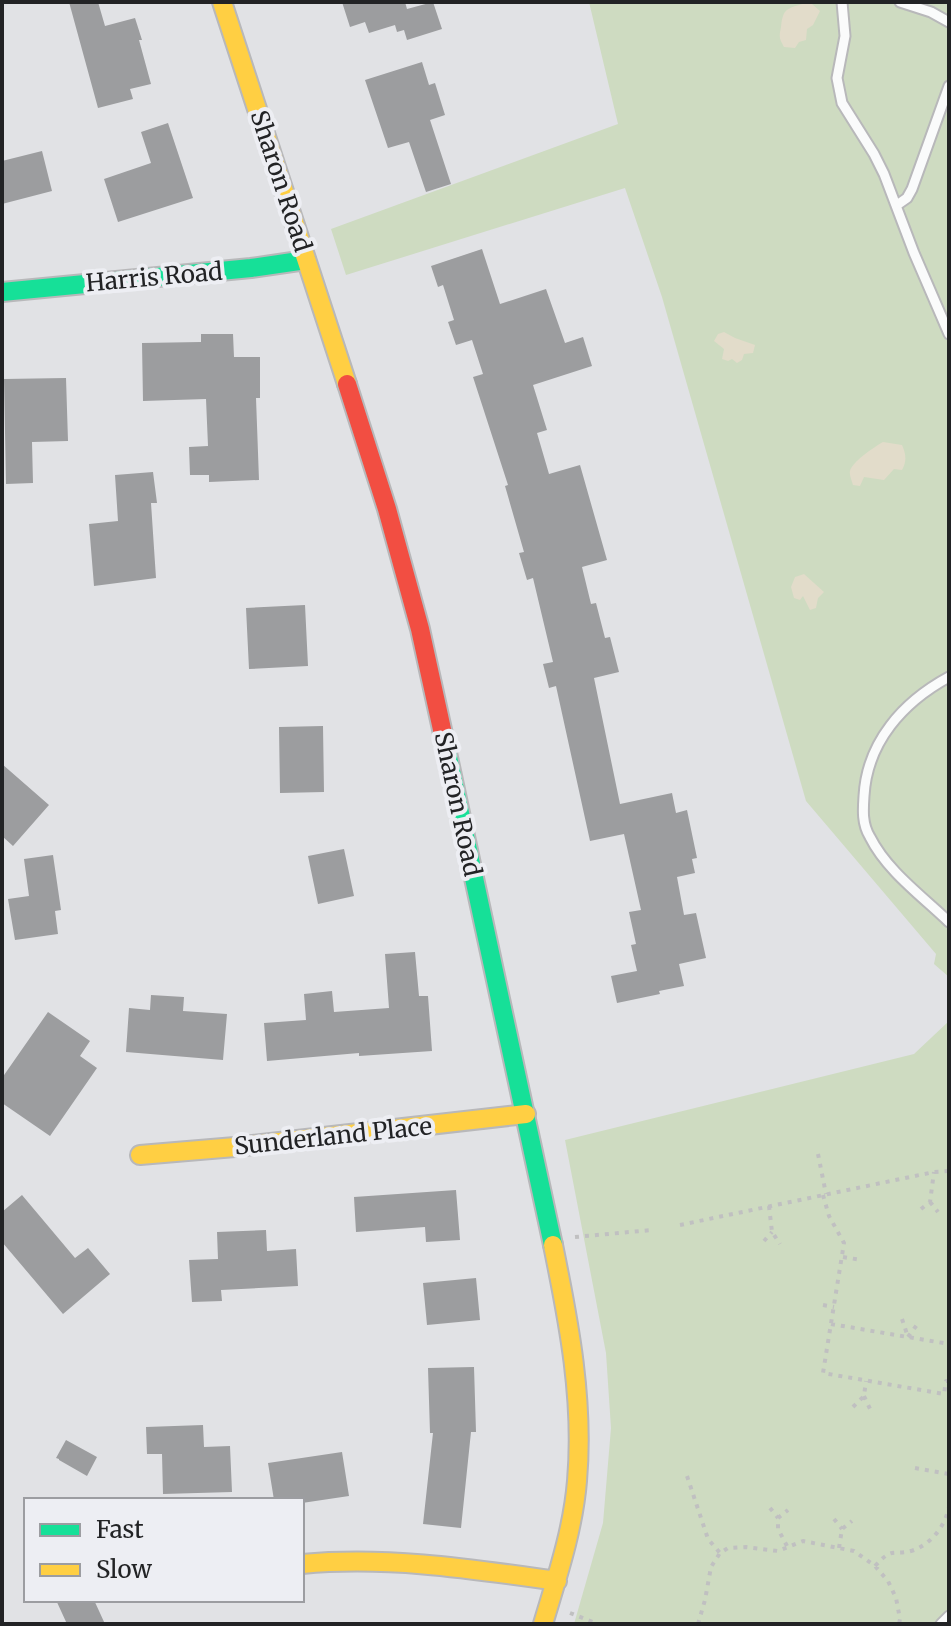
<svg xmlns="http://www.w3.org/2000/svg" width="951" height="1626" font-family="Merriweather,serif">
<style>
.green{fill:#cedbc1}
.sand{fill:#e2dcca}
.building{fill:#9c9d9f}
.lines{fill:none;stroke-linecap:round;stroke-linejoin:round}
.lane-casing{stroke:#b8b8ba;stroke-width:13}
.fast-casing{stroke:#b8b8ba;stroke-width:22}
.slow-casing{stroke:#b8b8ba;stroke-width:22}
.jam-casing{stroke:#b8b8ba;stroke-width:22}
.path{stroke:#c0c0c1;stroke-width:4;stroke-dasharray:4 6;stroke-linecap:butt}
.lane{stroke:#fafbfb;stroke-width:9}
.fast{stroke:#16e098;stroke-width:18}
.slow{stroke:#ffcf43;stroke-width:18}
.jam{stroke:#f24e42;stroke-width:18}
.labels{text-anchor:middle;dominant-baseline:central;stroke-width:8;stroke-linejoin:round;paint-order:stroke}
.street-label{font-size:24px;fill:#222325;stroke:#edeef3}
</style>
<rect width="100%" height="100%" fill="#e1e2e5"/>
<path class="green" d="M589 2H949V977L934 964 936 954 806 801 662 297 625 188 346 275 331 229 618 124Z
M949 1021V1624H574L603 1523 611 1428 606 1353 565 1140 914 1054Z"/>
<path class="sand" d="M802 4H812L820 11 813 25 807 29 806 40 799 42 795 48 784 47C779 38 779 37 781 27 783 10 785 9 802 4Z
M724 332 735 338 755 345 753 353 744 354 742 360 737 363 732 359 728 361 722 359 724 349 714 341 718 334Z
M883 442 902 445C906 454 907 461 902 470L894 469 884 480 864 477 860 486 853 485C852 481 849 475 850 471 852 462 874 447 883 442Z
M804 574 824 592 818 598 816 608 810 610 803 596 800 600 794 598 791 587 795 577Z"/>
<path class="building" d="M69 2H98L105 26 135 18 142 40H139L151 84 130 89 133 99 98 108Z
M342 2H405L407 9 433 2 442 29 407 40 404 30 397 32 395 25 369 33 365 22 350 27Z
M422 62 429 85 435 83 445 115 430 120 451 184 426 192 409 142 388 148 365 80Z
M168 123 193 198 118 222 104 179 151 163 141 132Z
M42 151 52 191 2 204V161Z
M482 249 500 304 546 289 565 343 583 337 592 366 533 385 547 430 537 433 549 474 580 465 607 560 582 567 591 604 596 603 605 638 610 637 619 672 594 678 620 804 672 793 676 813 687 810 697 858 692 859 695 873 677 877 684 915 696 913 706 958 679 964 684 986 659 991 660 994 617 1003 611 976 637 971 631 945 636 944 629 912 641 910 624 834 590 841 556 686 549 688 543 664 553 662 533 578 527 580 519 553 524 552 505 486 508 485 473 377 483 374 472 340 456 345 448 322 454 320 443 285 438 287 431 266Z
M201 334H233L234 357H260V398H256L259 480 209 482V475H190L189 447 208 446 206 399 143 401 142 343 201 342Z
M66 378 68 441 32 442 33 483 6 484 4 379Z
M153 472 157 503H151L156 578 94 586 89 524 118 521 115 475Z
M305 605 308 666 249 669 246 608Z
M323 726 324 792 280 793 279 727Z
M2 764 49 805 13 846 2 836Z
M344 849 354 896 318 904 308 856Z
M53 855 61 910 55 911 58 934 15 940 8 899 29 896 24 859Z
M415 952 419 996H428L432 1051 359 1056V1053L267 1061 264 1023 306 1020 304 994 332 991 334 1012 389 1008 385 954Z
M151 995 184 997 183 1011 227 1014 223 1060 126 1052 129 1008 150 1010Z
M48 1012 90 1041 80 1056 97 1068 50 1136 2 1103V1078Z
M456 1190 460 1240 426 1242 425 1227 356 1232 354 1197Z
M22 1195 75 1258 88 1248 110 1274 63 1314 2 1242V1212Z
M266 1230 267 1251 296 1249 298 1286 221 1290 222 1301 192 1302 189 1260 218 1259 217 1232Z
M476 1278 480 1320 427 1325 423 1283Z
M474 1367 476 1432H471L461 1528 423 1524 433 1433H430L428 1368Z
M203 1425 204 1447 230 1446 232 1492 163 1494 162 1454H147L146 1427Z
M66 1440 97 1457 87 1476 59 1460V1459L56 1458Z
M342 1452 349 1496 302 1503V1500H274L268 1463Z
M56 1600H94L105 1624H67Z"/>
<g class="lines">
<defs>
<path id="lane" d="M842 2 845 36 837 78 842 103 874 154 884 174 914 253 949 334
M900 2 931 12 949 22
M897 205 907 198 912 189 949 86
M949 677C903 702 867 742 864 796 863 810 862 824 870 837 887 871 922 896 949 922
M941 1624 949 1616"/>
<path id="fast" d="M2 292 251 268 306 260
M443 734 553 1245"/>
<path id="slow" d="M222 2 347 384
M140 1155 235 1147 526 1114
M302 1564C388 1556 472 1569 557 1581
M543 1624C557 1577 573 1530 577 1481 584 1401 569 1323 553 1245"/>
<path id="jam" d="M347 384 387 509 420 629 443 734"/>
</defs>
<use href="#lane" class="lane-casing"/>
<use href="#fast" class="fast-casing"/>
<use href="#slow" class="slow-casing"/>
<use href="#jam" class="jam-casing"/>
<path class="path" d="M818 1154 826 1194
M823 1195 829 1216 844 1243 823 1373 944 1394 946 1381H949
M930 1202 938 1212
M769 1206 772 1232 780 1244
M921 1209 930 1202 934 1172
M680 1225 934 1172 949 1171
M575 1237 652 1230
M764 1241 772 1232
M843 1257 861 1260
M823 1305 834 1307
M902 1319 908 1337
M831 1324 949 1344
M908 1337 919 1322
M864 1396 871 1411
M853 1407 864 1396 866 1381
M915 1468 949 1474
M687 1476 708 1539 720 1553
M770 1508 778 1518
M834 1519 842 1529
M787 1546 778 1529V1518L788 1510
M839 1548 842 1529 852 1521
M875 1566C894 1545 893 1557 914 1550 932 1543 945 1526 949 1507
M570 1613 598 1624
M698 1624 705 1600 711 1567 720 1553 728 1548 746 1547 778 1551 803 1541 854 1551 875 1566 888 1581 896 1598 900 1619 899 1624"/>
<use href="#lane" class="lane"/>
<use href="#fast" class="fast"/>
<use href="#slow" class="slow"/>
<use href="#jam" class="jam"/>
</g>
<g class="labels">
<g class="street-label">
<text transform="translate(281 181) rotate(72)">Sharon Road</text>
<text transform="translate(154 277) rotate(-5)">Harris Road</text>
<text transform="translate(458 804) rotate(78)">Sharon Road</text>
<text transform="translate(333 1136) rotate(-6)">Sunderland Place</text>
</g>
</g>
<rect width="951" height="1626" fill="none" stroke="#222325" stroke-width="8"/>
<rect x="24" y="1498" width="280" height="104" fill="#edeef3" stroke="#9c9da1" stroke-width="2"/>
<rect x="40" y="1524" width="40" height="12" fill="#16e098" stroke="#9c9da1" stroke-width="2"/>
<text x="96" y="1538" font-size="24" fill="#222325">Fast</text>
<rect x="40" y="1564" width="40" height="12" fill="#ffcf43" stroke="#9c9da1" stroke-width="2"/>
<text x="96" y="1578" font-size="24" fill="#222325">Slow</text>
</svg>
